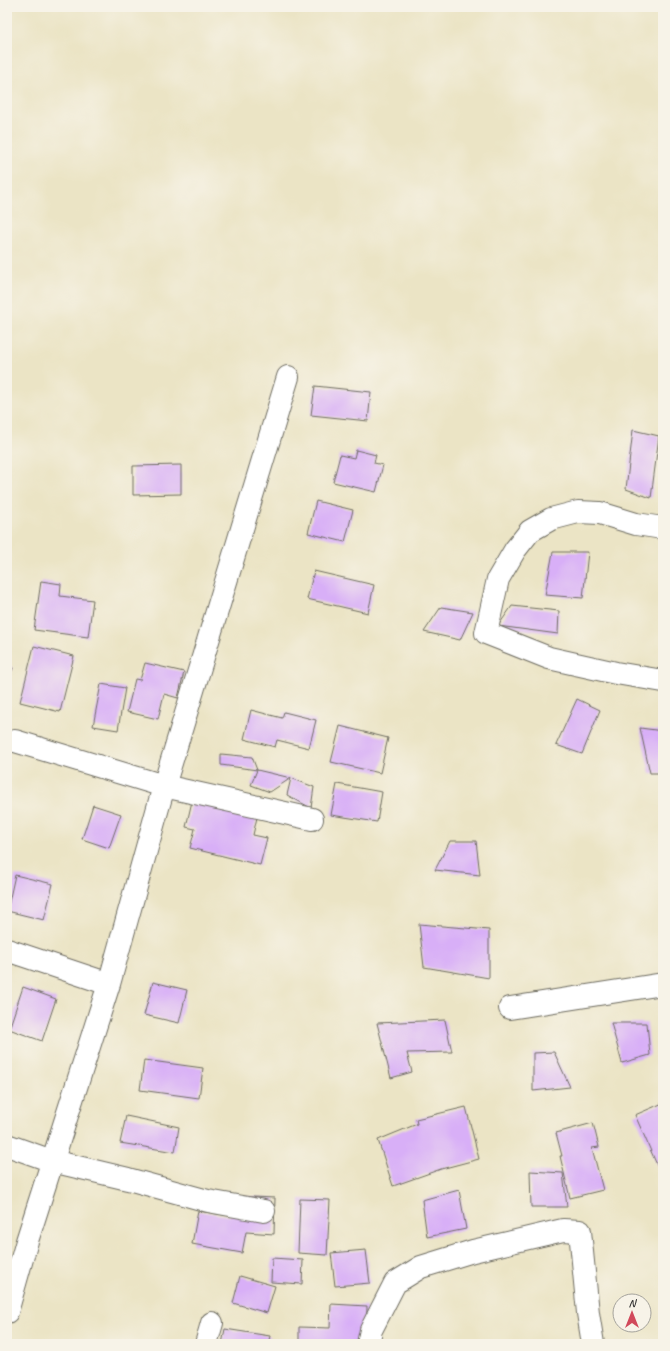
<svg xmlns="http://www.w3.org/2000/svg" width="670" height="1351" font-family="Caveat,sans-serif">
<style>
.building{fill:#d8aff7}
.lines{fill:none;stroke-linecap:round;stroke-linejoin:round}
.minor-casing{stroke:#6e6c61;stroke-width:24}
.minor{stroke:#fff;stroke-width:22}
</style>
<rect width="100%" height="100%" fill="#f7f3e8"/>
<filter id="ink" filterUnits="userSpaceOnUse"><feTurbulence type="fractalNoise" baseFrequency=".025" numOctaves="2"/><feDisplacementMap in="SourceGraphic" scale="8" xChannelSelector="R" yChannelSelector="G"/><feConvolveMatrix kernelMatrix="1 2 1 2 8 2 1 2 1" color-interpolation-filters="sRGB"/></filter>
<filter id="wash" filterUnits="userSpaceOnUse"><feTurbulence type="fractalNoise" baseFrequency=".012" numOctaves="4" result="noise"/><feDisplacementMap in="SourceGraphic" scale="16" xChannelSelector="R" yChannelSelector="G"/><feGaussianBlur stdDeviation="0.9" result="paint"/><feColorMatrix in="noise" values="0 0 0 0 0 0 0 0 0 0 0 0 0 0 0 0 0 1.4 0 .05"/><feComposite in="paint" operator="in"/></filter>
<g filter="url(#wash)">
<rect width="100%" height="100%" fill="#ebe4c5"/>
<g id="blocks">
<path class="building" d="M315 386 371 392 368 421 311 415Z
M633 430 659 436 651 498 626 489Z
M356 450 376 455 374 463 383 465 376 492 333 482 340 455 354 458Z
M181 465V494L133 495V466Z
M316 501 353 510 345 542 308 533Z
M553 552H588L583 598 545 595Z
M314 571 374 585 368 613 307 599Z
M41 581 61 584 60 596 93 600 88 637 34 630Z
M512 606 559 611 558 634 498 626Z
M441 607 473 612 460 640 424 632Z
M34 646 74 656 60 712 20 702Z
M145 663 184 672 178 698 164 694 158 719 127 712 135 679 140 680Z
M7 665 13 668 7 682Z
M101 684 125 688 118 730 93 726Z
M577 699 600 710 582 754 556 745Z
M251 710 282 718 284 712 316 720 309 748 277 740 275 747 244 739Z
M340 726 388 738 380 773 331 762Z
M640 728 663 731V773H650Z
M221 754 252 757 257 770 221 765Z
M257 770 291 778 270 792 251 785Z
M291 778 314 787 311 808 287 795Z
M337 784 382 792 377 822 331 815Z
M193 797 258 813 253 835 267 838 260 865 190 848 195 829 186 827Z
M93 805 121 814 109 848 82 839Z
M450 841H476L480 875 435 870Z
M15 875 53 884 44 920 7 911Z
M419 924 489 930V978L424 967Z
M153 982 187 990 179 1023 144 1015Z
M23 987 56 999 42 1041 9 1029Z
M445 1020 452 1052 407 1053 412 1072 391 1078 377 1023Z
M611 1023H647L650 1055 622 1063Z
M554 1052 570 1087 533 1091V1053Z
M144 1060 203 1068 199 1098 140 1090Z
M663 1103V1173L661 1174 635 1115Z
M466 1107 479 1159 441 1169 393 1186 378 1140 417 1124 416 1119Z
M126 1116 179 1127 175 1152 120 1143Z
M593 1123 599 1147 592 1148 603 1190 570 1198 560 1156H562L556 1133Z
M530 1171 563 1173 567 1207H531Z
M459 1190 466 1229 427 1237 422 1200Z
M231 1196 275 1198 274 1234 246 1232 242 1253 192 1244 198 1211 230 1216Z
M300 1199 330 1200 327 1255 298 1253Z
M366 1250 370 1283 335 1286 331 1253Z
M272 1258 303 1260 302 1284 271 1282Z
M240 1276 275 1286 267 1313 233 1303Z
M331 1304 367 1306 366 1344H299V1327L330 1328Z
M225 1329 270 1336 268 1344H222Z"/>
</g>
</g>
<g filter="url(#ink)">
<use href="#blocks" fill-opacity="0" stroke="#6e6c61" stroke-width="1"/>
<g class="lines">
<defs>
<path id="minor" d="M663 528 636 524 600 513 578 512 551 519 530 531 515 550 498 579 486 633 549 658 616 673 663 681
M15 741 164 786 312 819
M7 950 109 984
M510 1008 663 984
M7 1145 52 1161 128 1179 208 1201 264 1211
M7 1312 27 1241 109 984 164 786 288 377
M206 1344 212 1323
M368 1344 371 1330 395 1283 421 1267 473 1251 563 1230 580 1231 588 1313 593 1344"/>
</defs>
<use href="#minor" class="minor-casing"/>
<use href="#minor" class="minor"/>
</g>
</g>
<rect width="670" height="1351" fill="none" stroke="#f7f3e8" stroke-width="24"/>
<g transform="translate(632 1313)"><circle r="19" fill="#f7f3e8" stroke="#a5a39c"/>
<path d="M0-3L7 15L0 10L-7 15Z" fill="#d1495b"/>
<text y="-6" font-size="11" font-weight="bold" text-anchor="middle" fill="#2b2b2b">N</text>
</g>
</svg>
